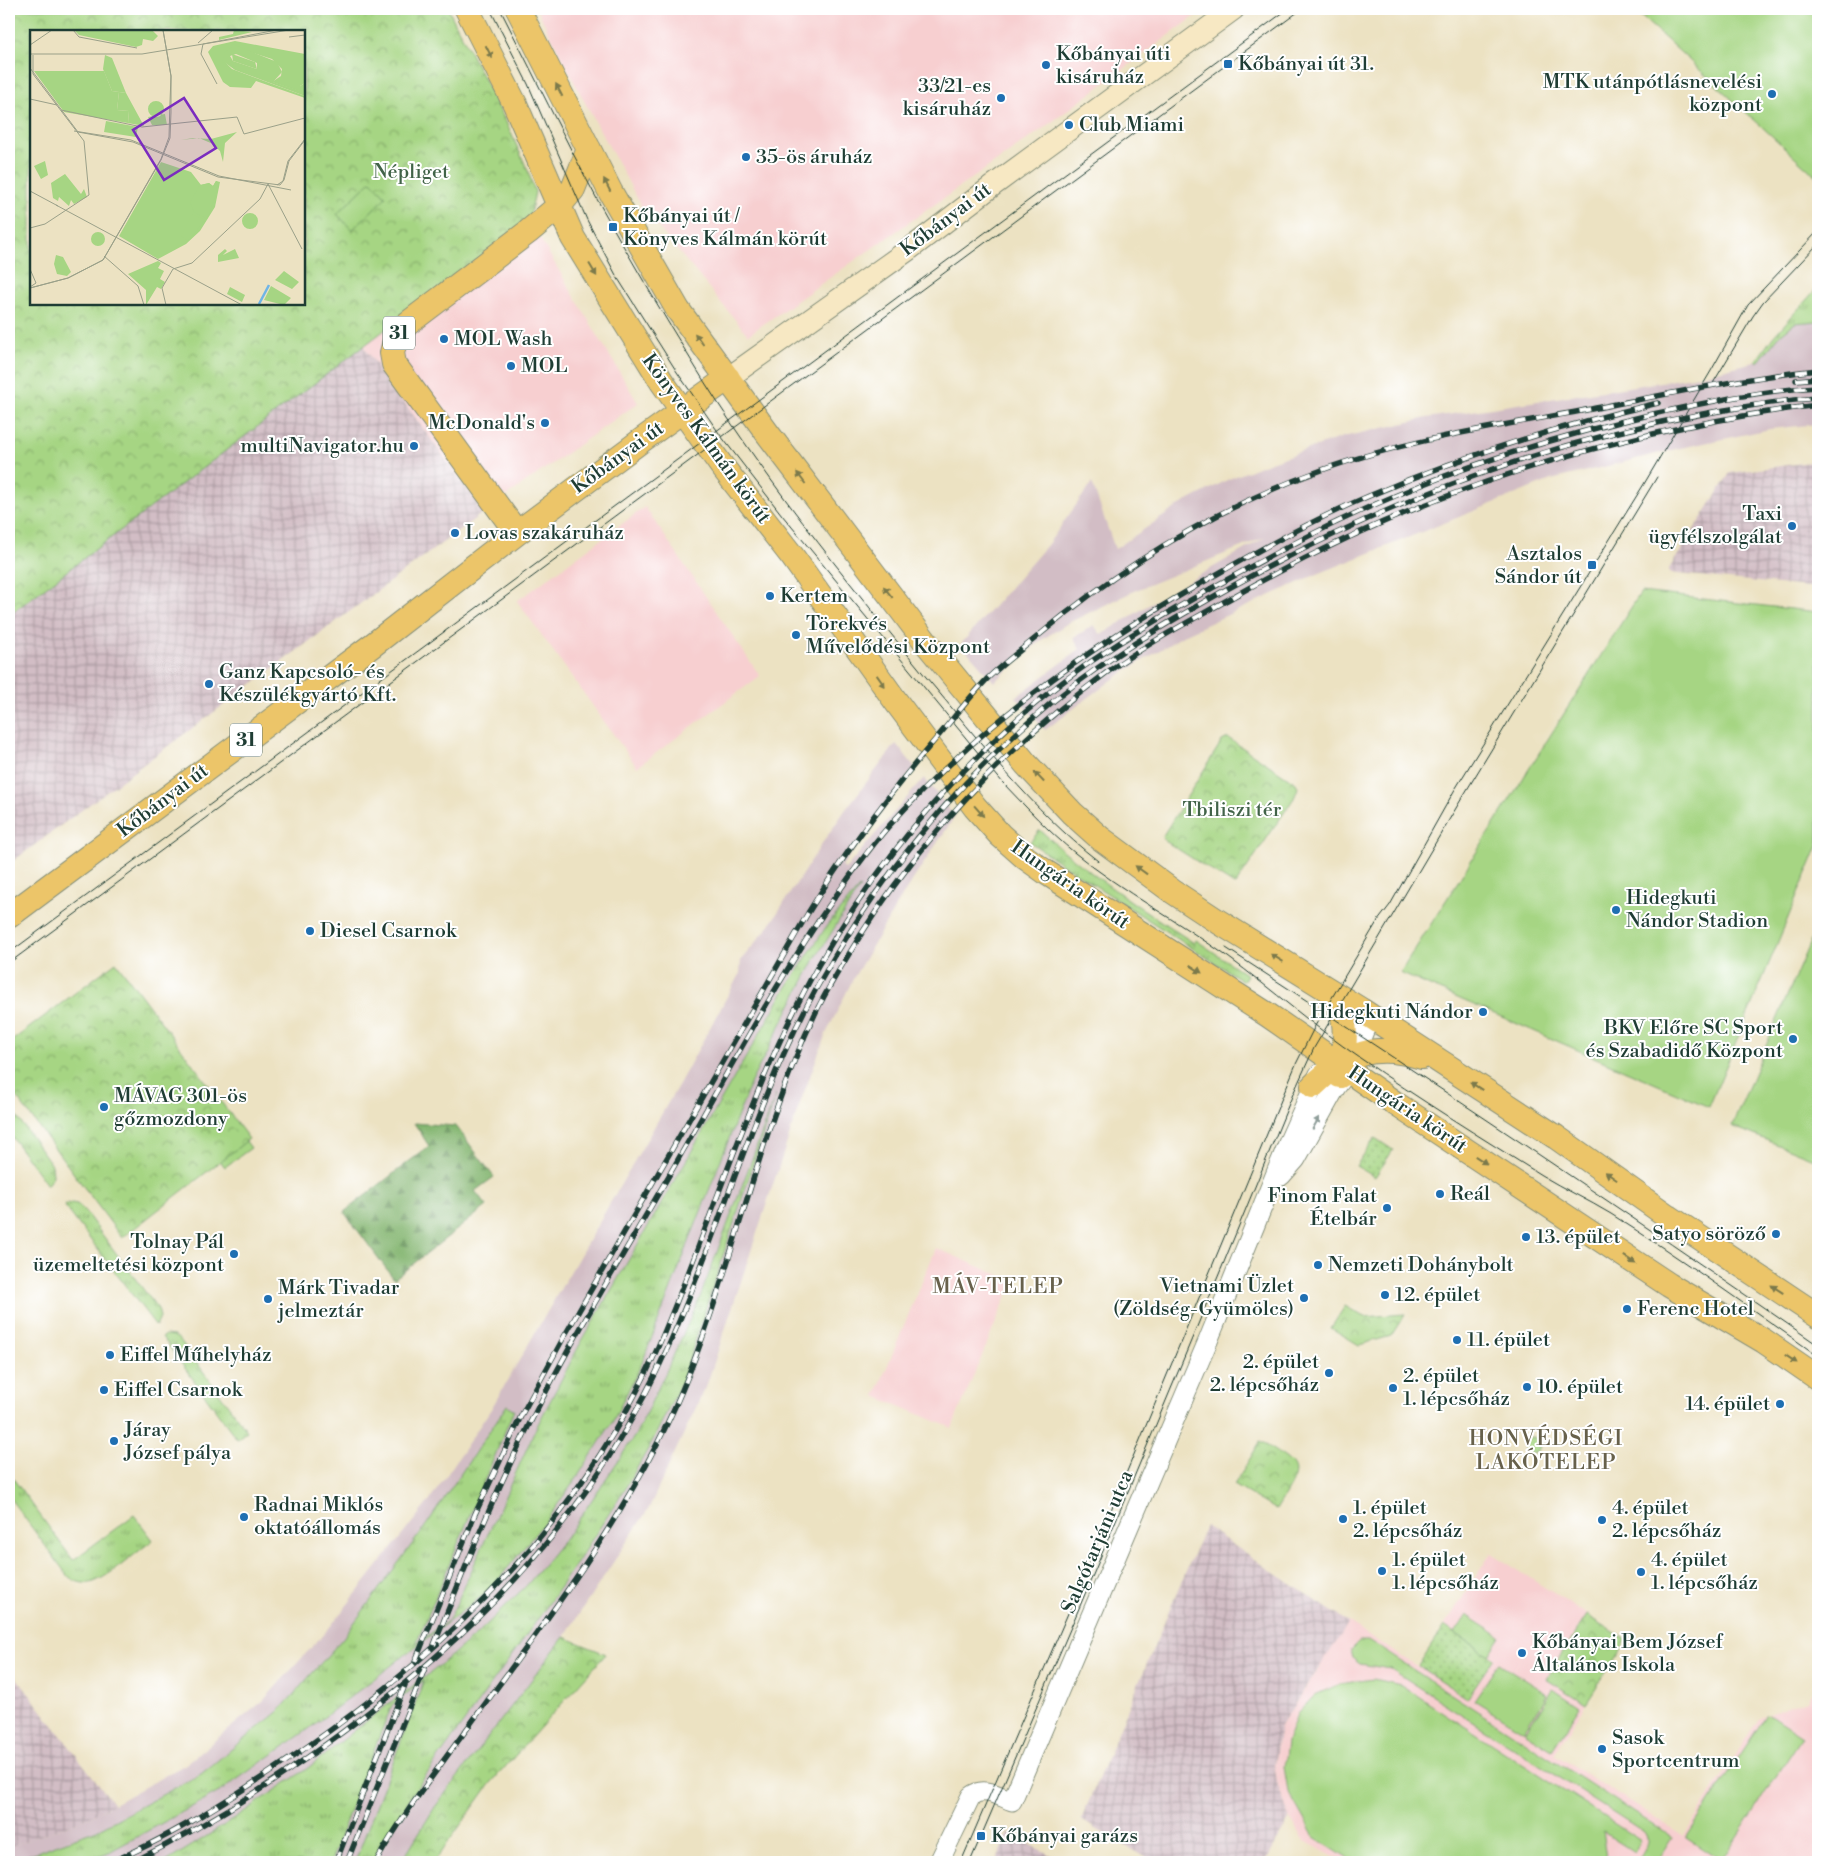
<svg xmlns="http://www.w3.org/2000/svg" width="1827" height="1871" font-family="'Libre Bodoni',serif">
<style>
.built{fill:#f7cfd0}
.industrial{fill:url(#industrial-grid)}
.railway{fill:#d2bdc5}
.grass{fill:url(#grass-tufts);stroke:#62895c}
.forest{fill:url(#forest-firs);stroke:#527a52}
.park{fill:url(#park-crowns);stroke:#62895c;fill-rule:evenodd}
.garden{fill:url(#garden-dots);stroke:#62895c}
.pitch{fill:#a6d583;stroke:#62895c}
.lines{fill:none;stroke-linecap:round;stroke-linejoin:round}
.tertiary-casing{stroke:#86907b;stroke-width:21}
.secondary-casing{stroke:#86907b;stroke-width:23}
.primary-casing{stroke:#86907b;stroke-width:26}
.tertiary{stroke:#fff;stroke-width:19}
.secondary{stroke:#f7e8c3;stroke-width:21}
.primary{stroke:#ecc569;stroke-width:24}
.tram{stroke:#1f3d34;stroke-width:1}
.rail-casing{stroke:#1f3d34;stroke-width:5.5}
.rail{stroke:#fff;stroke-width:4;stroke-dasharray:11;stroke-linecap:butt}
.oneway{fill:#7b7a4c}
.oneway2{fill:#8f9e9a}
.poi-dot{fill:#1f6fb2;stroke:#fff;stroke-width:2}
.labels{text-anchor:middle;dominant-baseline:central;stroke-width:4;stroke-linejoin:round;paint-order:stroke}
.shield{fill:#fff;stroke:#627771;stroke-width:1}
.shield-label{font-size:19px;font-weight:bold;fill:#1f3d34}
.poi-label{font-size:20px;fill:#1f3d34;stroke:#fff;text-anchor:start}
.park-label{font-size:20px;fill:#416348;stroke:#fff}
.street-label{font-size:20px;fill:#1f3d34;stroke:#fff}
.neighbourhood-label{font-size:21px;letter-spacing:1px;fill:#67614b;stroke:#fff}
.inset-river{fill:none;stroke:#6fb5e6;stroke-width:2.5}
.inset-road{fill:none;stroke:#9aa089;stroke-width:1}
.view{fill:#7b2cbf;fill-opacity:0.15;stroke:#7b2cbf;stroke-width:2.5}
.inset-edge{fill:none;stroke:#1f3d34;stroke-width:2.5}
</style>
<defs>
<pattern id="industrial-grid" width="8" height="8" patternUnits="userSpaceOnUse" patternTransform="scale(1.25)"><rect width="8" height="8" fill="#d2bdc5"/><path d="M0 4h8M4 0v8" fill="none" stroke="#aa9ba1"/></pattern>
<pattern id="grass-tufts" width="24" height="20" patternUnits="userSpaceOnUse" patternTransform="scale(1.25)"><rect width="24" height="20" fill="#a6d583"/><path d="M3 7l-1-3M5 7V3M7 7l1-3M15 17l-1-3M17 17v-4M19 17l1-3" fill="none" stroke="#87ae6c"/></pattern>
<pattern id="forest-firs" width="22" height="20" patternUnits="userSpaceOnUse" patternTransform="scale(1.25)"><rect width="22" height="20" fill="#84b671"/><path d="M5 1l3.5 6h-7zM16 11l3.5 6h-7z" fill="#6b955e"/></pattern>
<pattern id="park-crowns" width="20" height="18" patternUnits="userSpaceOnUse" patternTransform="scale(1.25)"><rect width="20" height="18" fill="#a6d583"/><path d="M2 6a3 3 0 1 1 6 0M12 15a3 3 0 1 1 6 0" fill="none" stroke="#87ae6c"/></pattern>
<pattern id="garden-dots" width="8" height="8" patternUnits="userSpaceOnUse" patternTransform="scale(1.25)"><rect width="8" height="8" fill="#a6d583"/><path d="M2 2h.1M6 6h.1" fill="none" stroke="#87ae6c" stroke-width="1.8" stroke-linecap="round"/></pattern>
</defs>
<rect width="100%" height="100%" fill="#fff"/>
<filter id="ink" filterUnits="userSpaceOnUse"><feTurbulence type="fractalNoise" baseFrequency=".02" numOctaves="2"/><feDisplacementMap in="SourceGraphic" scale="10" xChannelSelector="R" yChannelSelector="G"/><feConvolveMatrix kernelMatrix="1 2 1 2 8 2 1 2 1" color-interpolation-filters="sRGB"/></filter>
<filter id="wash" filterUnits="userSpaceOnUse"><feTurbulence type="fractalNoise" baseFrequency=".0096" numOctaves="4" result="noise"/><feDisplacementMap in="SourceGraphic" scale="20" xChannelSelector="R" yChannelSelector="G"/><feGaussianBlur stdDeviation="1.12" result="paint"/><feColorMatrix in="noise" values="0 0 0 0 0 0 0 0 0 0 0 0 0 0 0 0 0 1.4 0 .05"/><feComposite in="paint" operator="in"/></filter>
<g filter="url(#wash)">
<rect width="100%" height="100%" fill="#ece2c2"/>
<path class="built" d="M537 9H1205L1037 133 748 335 643 209 583 99Z
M529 220 638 403 484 512 363 346Z
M645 507 760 676 637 767 517 601Z
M936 1248 1013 1281 952 1428 875 1396Z
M1491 1553 1627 1640 1554 1754 1684 1836 1760 1717 1807 1700 1818 1681V1862H1343L1305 1841 1290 1818 1278 1786 1274 1765 1280 1726 1320 1667 1299 1591 1418 1667Z"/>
<path class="industrial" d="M363 346 484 512 13 861 9 855V615Z
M1818 461V588L1669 573V569L1730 473Z
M1205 1526 1349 1623 1280 1726 1274 1765 1278 1786 1290 1818 1265 1862H1153L1081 1820Z
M9 1668 114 1804 78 1822 9 1847Z
M1008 1833 1064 1862H996Z"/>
<path class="railway" d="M1818 321V424L1770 429 1676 449 1551 480 1315 575 1186 634 1116 677 1045 730 1016 697 1080 649 1073 638 1094 625 1101 635 1163 596 1266 537 1136 590 1068 623 1040 641 994 682 961 644 1048 544 1092 483 1115 549 1180 505 1229 479 1268 463 1343 437 1427 418 1693 377 1759 361 1780 335 1795 323Z
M896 744 915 767 842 866 845 869 924 778 955 816 899 901 854 977 825 1036 800 1103 707 1384 649 1508 564 1637 435 1807 401 1862H371L414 1792 652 1442 770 1112 701 1295 665 1374 636 1434 571 1531 527 1585 477 1634 433 1671 378 1712 308 1768 226 1824 166 1862H82L109 1852 219 1792 306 1731 491 1589 548 1518 578 1476 613 1421 642 1363 751 1082 815 959 857 891 828 924 783 993 579 1346 536 1428 449 1620 415 1645 514 1410 507 1406 427 1524 343 1638 280 1710 201 1774 97 1830 9 1862V1847L78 1822 114 1804 186 1764 263 1701 329 1628 430 1500 491 1409 679 1084 740 973 741 960 767 929 821 845 846 809Z
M425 1679 355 1862H331L353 1802 392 1704Z"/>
<path class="grass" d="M1818 287V321L1795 323 1780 335 1759 361 1755 362 1773 337Z
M1040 830C1087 874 1141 908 1194 943L1196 940 1247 975 1243 981 1068 868 1030 842Z
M860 887 815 959 751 1082 642 1363 613 1421 578 1476 548 1518 491 1589 306 1731 219 1792 109 1852 82 1862H9L97 1830 201 1774 280 1710 343 1638 427 1524 507 1405 514 1410 416 1644 449 1620 536 1428 579 1346 783 993 828 924Z
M776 1095 682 1381 652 1442 622 1494 589 1544 545 1609 414 1792 371 1862H355L424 1680 392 1705 353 1802 331 1862H166L226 1824 308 1768 378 1712 433 1671 477 1634 527 1585 571 1531 636 1434 665 1374 701 1295Z
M217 1102 251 1148 225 1167 217 1157Z
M9 1106 52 1165 53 1176 47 1185 9 1133Z
M72 1203 77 1204 83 1209 158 1309 160 1317 156 1326 64 1205Z
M166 1335 174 1336 180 1340 247 1431 237 1439 162 1337Z
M1524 1445a8 8 0 1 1 16 0a8 8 0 1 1-16 0Z
M9 1473 73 1560 134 1515 153 1540C138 1551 106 1580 90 1583 81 1584 74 1581 68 1576L9 1497Z"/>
<path class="forest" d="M414 1123 456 1126 494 1177 475 1191 487 1206 394 1279 344 1212 429 1146Z"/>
<path class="park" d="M9 9H448L507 124 528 171 535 192 529 220 518 229 9 615ZM31 31H304V304H31Z
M1228 738 1296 783 1298 788 1294 798 1236 884 1234 885 1165 841 1162 837 1222 741Z
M116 962 249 1139 122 1238 9 1087V1043Z
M1345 1306 1364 1317 1405 1314 1391 1336 1359 1345 1331 1328Z
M1260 1442C1305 1469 1302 1466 1276 1510L1234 1485Z
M1587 1615 1627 1640 1586 1704 1546 1679Z
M564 1637 606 1654 490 1784 434 1862H401L435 1807Z"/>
<path class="garden" d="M1375 1138 1393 1150 1375 1177 1356 1166Z
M1444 1626 1494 1658 1467 1698 1418 1666Z"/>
<path class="pitch" d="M1633 9H1818V178Z
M371 181 386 197 352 230 337 214Z
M1641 592 1818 612V846L1709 1107 1400 973Z
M1818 923V1161L1732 1126Z
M1467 1615 1501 1637 1489 1655 1455 1633Z
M1359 1641H1369L1672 1837 1656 1862H1637C1643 1852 1652 1843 1644 1832L1391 1669 1360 1664 1352 1658 1350 1650Z
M1499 1663 1548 1694 1524 1731 1474 1700Z
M1373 1679 1401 1685 1641 1841 1634 1852 1603 1832 1608 1862H1353L1314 1837 1288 1791 1284 1767 1287 1742 1297 1714 1315 1695 1340 1684Z
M1553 1689 1580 1707 1552 1750 1525 1733Z
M1767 1714 1802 1737 1721 1861 1686 1838Z"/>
</g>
<g filter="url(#ink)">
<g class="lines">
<defs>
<path id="tertiary" d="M1281 1176 1296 1159 1336 1087 1348 1071 1370 1016
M939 1862 971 1796C984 1786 999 1796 1012 1801L1208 1341 1289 1141 1319 1074"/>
<path id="secondary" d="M728 378 911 248 995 184 1234 9"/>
<path id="primary" d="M467 9 515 104 573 238 662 382 721 465 792 556 897 703 975 807 1000 835 1026 858 1047 873 1268 1015 1396 1104 1669 1285 1764 1341 1818 1378
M518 9 611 193 678 310 768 434 928 645 1026 764 1072 813 1100 838 1172 891 1219 922 1361 1010 1556 1137 1669 1217 1818 1316
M517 533 394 364 392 353 394 345 399 334 407 324 528 232 559 206 573 189 589 149
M9 916 374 644 517 533 642 440 728 378
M1328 990C1346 1009 1346 1029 1344 1053 1343 1061 1343 1069 1340 1076
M1313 1086C1348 1052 1375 1043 1422 1057"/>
</defs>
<use href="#tertiary" class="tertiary-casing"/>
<use href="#secondary" class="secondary-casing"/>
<use href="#primary" class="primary-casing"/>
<use href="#tertiary" class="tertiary"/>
<use href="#secondary" class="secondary"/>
<use href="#primary" class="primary"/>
<path class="tram" d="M490 9 528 84 587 220 617 277 677 372 721 436 782 515 1003 783C1026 807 1049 832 1075 853 1123 892 1178 921 1228 957 1273 990 1314 1027 1360 1058 1419 1099 1480 1137 1541 1175 1564 1189 1588 1200 1611 1214 1682 1259 1750 1308 1818 1356
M500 9C533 73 564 138 598 201 628 255 659 308 691 360 759 473 843 575 926 677 980 741 1031 809 1098 861
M1712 385 1753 316 1763 302 1818 244
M1226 948C1425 1077 1623 1210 1818 1345
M9 953 1288 9
M9 963 1302 9
M961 1862 1072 1604 1296 1064 1315 1026 1377 922 1390 905 1454 791 1644 484 1711 371 1748 305 1818 231
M970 1862 1080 1606 1222 1267 1293 1094 1314 1048 1462 798 1657 477"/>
<defs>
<path id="rail" d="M1796 380 1818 378
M434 1645C465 1568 495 1491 533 1417 574 1335 622 1257 668 1177 717 1092 763 1005 817 923 839 891 862 857 888 827 977 728 1083 651 1198 585 1254 553 1310 521 1369 496 1462 456 1559 426 1658 403
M415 1662 475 1514 522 1414 565 1335 808 913C847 849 891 791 940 734 955 716 970 697 987 679 1002 664 1021 650 1038 636 1123 565 1217 507 1322 470 1405 440 1494 427 1581 411 1659 396 1739 378 1818 370
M111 1862C166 1839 217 1807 267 1774 425 1670 563 1544 647 1371 663 1338 675 1305 689 1271 729 1168 764 1061 819 964 873 871 941 786 1022 715 1082 662 1151 622 1221 583 1259 562 1297 541 1337 522 1437 474 1545 439 1653 414 1708 402 1763 390 1818 387
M133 1862C208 1825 277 1781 344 1731 485 1626 595 1510 668 1347 721 1229 754 1101 817 987 872 888 945 796 1030 721 1089 668 1158 628 1227 589 1379 505 1541 442 1713 412 1748 406 1783 400 1818 398
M336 1862 405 1685
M347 1862 425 1668
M376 1862C403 1814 436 1771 469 1726 536 1634 605 1545 657 1444 728 1307 749 1150 816 1012 829 985 845 961 860 936 926 832 1008 746 1106 673 1147 643 1194 619 1238 594 1417 493 1614 430 1818 405"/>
</defs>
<use href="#rail" class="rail-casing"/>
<use href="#rail" class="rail"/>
</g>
<defs><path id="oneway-solid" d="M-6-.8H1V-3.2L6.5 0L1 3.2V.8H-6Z" transform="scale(1.25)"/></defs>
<g class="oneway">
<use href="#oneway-solid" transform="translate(489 52) rotate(63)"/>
<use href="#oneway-solid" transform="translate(559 90) rotate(-117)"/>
<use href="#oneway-solid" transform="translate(607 185) rotate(-117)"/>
<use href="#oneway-solid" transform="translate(593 270) rotate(59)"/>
<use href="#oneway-solid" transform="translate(699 339) rotate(-127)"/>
<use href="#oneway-solid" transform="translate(801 478) rotate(-127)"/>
<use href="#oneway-solid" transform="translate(888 592) rotate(-128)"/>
<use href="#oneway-solid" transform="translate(881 681) rotate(55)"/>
<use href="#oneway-solid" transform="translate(1039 777) rotate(-133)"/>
<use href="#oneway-solid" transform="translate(979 811) rotate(49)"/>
<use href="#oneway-solid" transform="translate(1141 870) rotate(-144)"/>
<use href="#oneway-solid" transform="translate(1277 958) rotate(-149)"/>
<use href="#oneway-solid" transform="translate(1196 969) rotate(33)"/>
<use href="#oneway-solid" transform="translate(1476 1086) rotate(-147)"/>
<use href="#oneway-solid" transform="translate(1481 1160) rotate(34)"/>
<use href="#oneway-solid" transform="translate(1611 1176) rotate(-145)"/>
<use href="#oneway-solid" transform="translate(1630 1260) rotate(34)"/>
<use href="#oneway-solid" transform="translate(1777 1289) rotate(-147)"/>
<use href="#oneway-solid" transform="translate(1791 1359) rotate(34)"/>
</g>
<use class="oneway2" href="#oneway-solid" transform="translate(1316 1123) rotate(-61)"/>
</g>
<g class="poi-dot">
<rect x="1223" y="59" width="10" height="10" rx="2.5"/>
<circle cx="1046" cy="65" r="5"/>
<circle cx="1772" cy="94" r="5"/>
<circle cx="1001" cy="98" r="5"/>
<circle cx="1069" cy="125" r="5"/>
<circle cx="746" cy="157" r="5"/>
<rect x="608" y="222" width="10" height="10" rx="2.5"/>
<circle cx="444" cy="339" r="5"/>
<circle cx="511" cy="366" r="5"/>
<circle cx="545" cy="423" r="5"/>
<circle cx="414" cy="446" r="5"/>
<circle cx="1792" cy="526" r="5"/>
<circle cx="455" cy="533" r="5"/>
<rect x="1587" y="560" width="10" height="10" rx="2.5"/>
<circle cx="770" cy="596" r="5"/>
<circle cx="796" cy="635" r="5"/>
<circle cx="209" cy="684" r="5"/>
<circle cx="1616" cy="910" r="5"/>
<circle cx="310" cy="931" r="5"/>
<circle cx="1483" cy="1012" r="5"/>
<circle cx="1793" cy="1039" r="5"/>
<circle cx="104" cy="1107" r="5"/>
<circle cx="1440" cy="1194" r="5"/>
<circle cx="1387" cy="1208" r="5"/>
<circle cx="1776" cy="1234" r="5"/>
<circle cx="1526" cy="1237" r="5"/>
<circle cx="234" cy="1254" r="5"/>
<circle cx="1318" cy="1265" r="5"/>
<circle cx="1385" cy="1295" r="5"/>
<circle cx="1304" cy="1298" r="5"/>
<circle cx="268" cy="1299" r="5"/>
<circle cx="1627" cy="1309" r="5"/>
<circle cx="1457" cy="1340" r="5"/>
<circle cx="110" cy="1355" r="5"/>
<circle cx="1329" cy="1373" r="5"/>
<circle cx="1527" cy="1387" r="5"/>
<circle cx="1393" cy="1388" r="5"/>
<circle cx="104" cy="1390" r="5"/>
<circle cx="1780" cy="1404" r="5"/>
<circle cx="114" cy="1441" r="5"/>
<circle cx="244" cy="1517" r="5"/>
<circle cx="1343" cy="1519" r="5"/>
<circle cx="1602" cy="1520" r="5"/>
<circle cx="1382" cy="1571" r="5"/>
<circle cx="1641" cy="1572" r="5"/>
<circle cx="1522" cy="1653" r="5"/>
<circle cx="1602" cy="1749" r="5"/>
<rect x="976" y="1831" width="10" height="10" rx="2.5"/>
</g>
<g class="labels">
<g class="shield">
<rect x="383" y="316.5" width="32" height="33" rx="4"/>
<rect x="230" y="723.5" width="32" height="33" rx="4"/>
</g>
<g class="shield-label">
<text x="399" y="333">31</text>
<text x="246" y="740">31</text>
</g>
<g class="poi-label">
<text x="1056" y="54">Kőbányai úti<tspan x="1056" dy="23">kisáruház</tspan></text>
<text x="1238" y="64">Kőbányai út 31.</text>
<text x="1762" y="82" text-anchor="end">MTK utánpótlásnevelési<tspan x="1762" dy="23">központ</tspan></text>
<text x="991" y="86" text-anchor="end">33/21-es<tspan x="991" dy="23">kisáruház</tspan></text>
<text x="1079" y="125">Club Miami</text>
<text x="756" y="157">35-ös áruház</text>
<text x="623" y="216">Kőbányai út /<tspan x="623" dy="23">Könyves Kálmán körút</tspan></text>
<text x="454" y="339">MOL Wash</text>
<text x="521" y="366">MOL</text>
<text x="535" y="423" text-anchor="end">McDonald's</text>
<text x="404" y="446" text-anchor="end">multiNavigator.hu</text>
<text x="1782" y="514" text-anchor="end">Taxi<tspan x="1782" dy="23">ügyfélszolgálat</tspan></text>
<text x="465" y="533">Lovas szakáruház</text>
<text x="1582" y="554" text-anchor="end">Asztalos<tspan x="1582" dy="23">Sándor út</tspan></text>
<text x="780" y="596">Kertem</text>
<text x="806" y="624">Törekvés<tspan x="806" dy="23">Művelődési Központ</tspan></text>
<text x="219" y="672">Ganz Kapcsoló- és<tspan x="219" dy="23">Készülékgyártó Kft.</tspan></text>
<text x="1626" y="898">Hidegkuti<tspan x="1626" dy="23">Nándor Stadion</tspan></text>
<text x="320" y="931">Diesel Csarnok</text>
<text x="1473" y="1012" text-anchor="end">Hidegkuti Nándor</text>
<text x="1783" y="1028" text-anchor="end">BKV Előre SC Sport<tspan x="1783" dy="23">és Szabadidő Központ</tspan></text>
<text x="114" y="1096">MÁVAG 301-ös<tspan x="114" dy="23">gőzmozdony</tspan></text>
<text x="1450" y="1194">Reál</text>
<text x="1377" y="1196" text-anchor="end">Finom Falat<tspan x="1377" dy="23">Ételbár</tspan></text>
<text x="1766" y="1234" text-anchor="end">Satyo söröző</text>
<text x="1536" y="1237">13. épület</text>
<text x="224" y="1242" text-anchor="end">Tolnay Pál<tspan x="224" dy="23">üzemeltetési központ</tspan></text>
<text x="1328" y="1265">Nemzeti Dohánybolt</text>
<text x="1294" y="1286" text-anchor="end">Vietnami Üzlet<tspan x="1294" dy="23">(Zöldség-Gyümölcs)</tspan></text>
<text x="278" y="1288">Márk Tivadar<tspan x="278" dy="23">jelmeztár</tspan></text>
<text x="1395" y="1295">12. épület</text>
<text x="1637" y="1309">Ferenc Hotel</text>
<text x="1467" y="1340">11. épület</text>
<text x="120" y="1355">Eiffel Műhelyház</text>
<text x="1319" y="1362" text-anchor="end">2. épület<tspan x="1319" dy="23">2. lépcsőház</tspan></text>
<text x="1403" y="1376">2. épület<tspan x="1403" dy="23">1. lépcsőház</tspan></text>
<text x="1537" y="1387">10. épület</text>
<text x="114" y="1390">Eiffel Csarnok</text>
<text x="1770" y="1404" text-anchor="end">14. épület</text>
<text x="124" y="1430">Járay<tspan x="124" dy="23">József pálya</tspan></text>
<text x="254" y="1505">Radnai Miklós<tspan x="254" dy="23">oktatóállomás</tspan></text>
<text x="1353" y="1508">1. épület<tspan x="1353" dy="23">2. lépcsőház</tspan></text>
<text x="1612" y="1508">4. épület<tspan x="1612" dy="23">2. lépcsőház</tspan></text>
<text x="1392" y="1560">1. épület<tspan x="1392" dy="23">1. lépcsőház</tspan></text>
<text x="1651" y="1560">4. épület<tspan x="1651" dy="23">1. lépcsőház</tspan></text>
<text x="1532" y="1642">Kőbányai Bem József<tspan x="1532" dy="23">Általános Iskola</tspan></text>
<text x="1612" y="1738">Sasok<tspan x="1612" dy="23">Sportcentrum</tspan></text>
<text x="991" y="1836">Kőbányai garázs</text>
</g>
<g class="park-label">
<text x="411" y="172">Népliget</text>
<text x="1232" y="810">Tbiliszi tér</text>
</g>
<g class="street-label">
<text transform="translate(946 220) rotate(-37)">Kőbányai út</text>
<text transform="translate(706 439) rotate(54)">Könyves Kálmán körút</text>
<text transform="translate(618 458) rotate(-36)">Kőbányai út</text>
<text transform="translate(163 801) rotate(-37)">Kőbányai út</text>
<text transform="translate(1070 885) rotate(35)">Hungária körút</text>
<text transform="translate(1407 1110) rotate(34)">Hungária körút</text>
<text transform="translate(1098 1542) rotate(-67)">Salgótarjáni utca</text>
</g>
<g class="neighbourhood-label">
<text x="998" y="1287">MÁV-TELEP</text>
<text x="1546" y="1439">HONVÉDSÉGI<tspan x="1546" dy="24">LAKÓTELEP</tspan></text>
</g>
</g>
<g transform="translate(30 30)">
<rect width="275" height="275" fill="#ece2c2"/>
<path d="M89 62 96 63 114 96 98 93 99 81 87 80ZM207 102 195 113 193 132 190 121 183 114 169 108 151 110 163 108 181 109ZM195 219 197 221 193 225 205 219 209 228 188 232V225ZM128 231 131 233 128 238 134 241 130 249 135 252 131 259 127 257 116 275V260L98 244Z" fill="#a6d583"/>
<path d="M4 41H74L82 61 89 62 87 80 99 81 98 93 34 82Z" fill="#a6d583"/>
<path d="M204 0 222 2 244 0 222 2 189 10V7L203 4ZM205 11 275 24V53L270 56 275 63 242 52 251 46 252 39 242 29 204 17 194 31 202 39 275 66V68L226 51 221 58 200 57 193 52 178 22 183 16ZM202 24 225 32 227 39 203 31ZM75 25 82 28 96 63 82 61 73 39ZM131 132 161 142 171 155 179 153 183 156 186 151 190 152 185 177 170 201 156 214 128 229 89 206ZM35 144 51 164 54 159 57 167 44 174 41 170 39 176 29 167 28 171 23 168 21 153ZM200 257 215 265 212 272 197 264Z" fill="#a6d583"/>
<path d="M15 131 18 145 11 149 4 136Z" fill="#a6d583"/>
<path d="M44 0H122L128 6 123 11 113 9 112 15 106 17 49 5ZM200 13 247 32 252 42 243 52 271 61 270 56 275 53V66L205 40 194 32 191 34 195 22 202 17ZM206 24 227 33V39L203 31 200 26ZM118 79a8 8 0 1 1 16 0a8 8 0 1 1-16 0ZM135 84 137 95H122L118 87ZM76 91 108 97 106 107 74 102ZM186 151 188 152 185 167 177 189 164 182 160 172 170 155 179 153 183 156ZM212 191a8 8 0 1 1 16 0a8 8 0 1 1-16 0ZM162 184 175 190 158 211 151 206ZM61 209a7 7 0 1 1 14 0a7 7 0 1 1-14 0ZM26 225 33 227 41 242 37 246 27 244 24 234ZM254 241 269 252 262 259 245 250ZM241 256 261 268 254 275 234 270Z" fill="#a6d583" fill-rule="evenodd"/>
<path class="inset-river" d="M229 274 239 255"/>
<path class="inset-road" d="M43 0 49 7 107 18M259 7 275 5M168 13 183 0M0 15 22 0M0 24H112L259 0M0 38 48 102 103 112 188 147 250 155 254 150 259 131 275 110M187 54 171 24 173 14 247 0M0 69 27 75M31 80 112 97 207 87 214 104 275 88M44 101 101 110 189 146 261 160M238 154 272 219M247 155 253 151 258 131 275 109M0 161 28 176M26 175 212 275M0 198 15 194 59 165 54 111 3 44V25M74 226 108 256 114 275M0 239 6 253 0 257M0 258 38 248 73 230 131 130 140 108 141 82V46L133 0M0 258 38 248 73 230 131 129 139 107 140 72 141 46 133 0M136 275 132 258 143 239 162 233 230 169 238 154"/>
<path class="view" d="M154 68 186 118 134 150 103 100Z"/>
<rect width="275" height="275" class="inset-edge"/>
</g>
<rect width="1827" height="1871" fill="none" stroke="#fff" stroke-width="30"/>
</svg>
